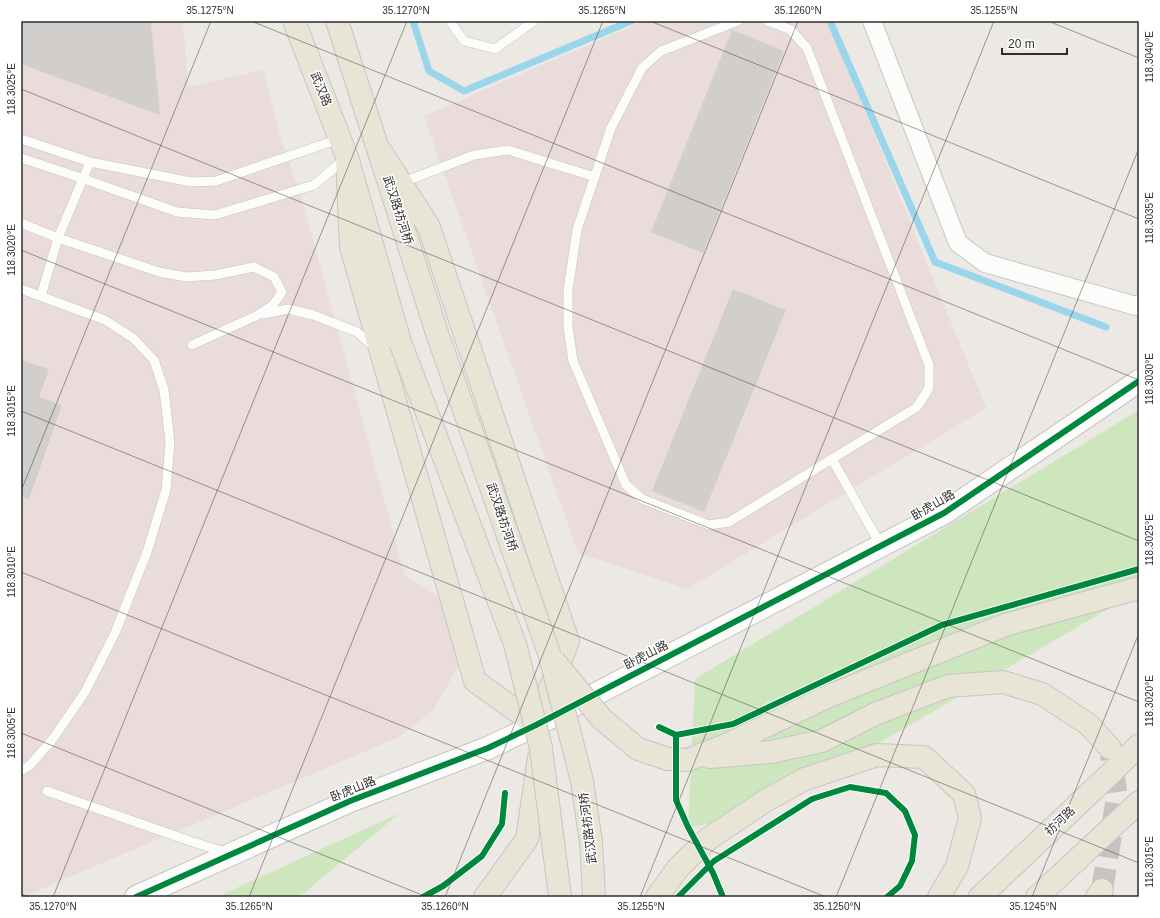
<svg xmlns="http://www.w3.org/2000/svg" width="1160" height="918" font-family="Arial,'Noto Sans SC',sans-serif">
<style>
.medical{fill:#e9dcdb}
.green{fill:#cee6be}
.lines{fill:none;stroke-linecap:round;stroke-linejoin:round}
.stream{stroke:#99d6ec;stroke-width:7}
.building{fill:#d1cecb}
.primary-tunnel{stroke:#c6c3c0;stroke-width:22;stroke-dasharray:22 11;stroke-linecap:butt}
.service-casing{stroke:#c5c4c5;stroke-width:10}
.minor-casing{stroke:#c5c4c5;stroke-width:20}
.tertiary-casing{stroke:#c5c4c5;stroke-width:24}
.primary-casing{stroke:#c6c5c4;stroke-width:24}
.service{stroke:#fcfcfb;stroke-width:9}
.minor{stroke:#fcfcfb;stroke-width:18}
.tertiary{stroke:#fcfcfb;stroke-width:22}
.primary{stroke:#e8e4d6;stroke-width:22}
.primary-bridge-casing{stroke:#c6c5c4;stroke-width:24;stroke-linecap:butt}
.primary-bridge{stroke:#e8e4d6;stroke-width:22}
.cycleway-casing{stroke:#fff;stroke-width:8}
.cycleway{stroke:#00873e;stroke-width:6}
.ticks{fill:none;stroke:#2e2e2e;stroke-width:1;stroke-opacity:0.45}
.labels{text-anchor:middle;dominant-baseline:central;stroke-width:3;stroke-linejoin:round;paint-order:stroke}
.street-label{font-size:12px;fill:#2e2e2e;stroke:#fff}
.neatline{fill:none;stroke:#2e2e2e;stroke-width:1.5}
.ticks-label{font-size:10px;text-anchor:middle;fill:#2e2e2e}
</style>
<rect width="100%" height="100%" fill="#ece8e4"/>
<path class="medical" d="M21 21H179L183 23 188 87 263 70 282 142 301 196 405 576 445 601 459 665 433 710 399 737 22 897Z
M644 21H828L986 408 687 589 578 553 424 116Z"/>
<path class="green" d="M1139 410V591L751 818 688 827 695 679Z
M400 813 299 897H217Z"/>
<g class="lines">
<path class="stream" d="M413 21 429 71 464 91 631 21
M830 21 935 262 1106 327"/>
</g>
<path class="building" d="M21 21H147L151 23 160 115 21 64Z
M732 30 784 51 703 253 651 232Z
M733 289 786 310 704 512 652 491Z
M21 360 49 369 39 397 62 405 29 499 21 496Z"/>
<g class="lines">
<path class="primary-tunnel" d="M1102 890 1117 798 1111 755"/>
<defs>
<path id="service" d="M450 21 464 41 495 49 534 21
M738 21 661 51 642 68 611 128 577 230 568 290V327L573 361 626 485 642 499 709 525 729 522 917 407 929 388V365L807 48 791 30 768 21
M21 139 90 162 191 182 216 181 339 139
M21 158 84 179 177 212 215 215 314 185 346 158
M401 183 474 155 508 150 595 177
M21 223 58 238 159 272 186 277 215 275 254 267 274 277 282 292 273 305 258 315 192 345
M21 289 105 320 133 338 154 360 164 390 170 442 166 490 147 552 115 633 85 692 52 740 30 765 21 771
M41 296 58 238 90 162
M264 314 288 309 313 315 357 332 376 349
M832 459 881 546
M47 791 190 841 227 853"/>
<path id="minor" d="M872 21 958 243 985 263 1136 306 1139 304"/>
<path id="tertiary" d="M136 897 350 801 488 748 536 725 944 513 1139 381"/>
<path id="primary" d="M294 21 347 157 400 342
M337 21 437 333
M347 157 351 247 475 681 536 725 568 641 429 227 376 144
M710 757 771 752 822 741 875 714 948 686 1003 682 1042 694 1088 724 1110 748
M687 760 724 746 829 696 1005 625 1139 588
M485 897 527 839 539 757
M657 897 678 868 708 839 765 801 805 779 877 755 924 757 964 794 970 818 957 866 939 897
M980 897 1112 772 1139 745
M1037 897 1139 802
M1097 897 1102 890"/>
</defs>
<use href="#service" class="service-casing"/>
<use href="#minor" class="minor-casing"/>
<use href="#tertiary" class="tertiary-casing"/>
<use href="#primary" class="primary-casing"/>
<use href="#service" class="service"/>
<use href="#minor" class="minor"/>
<use href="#tertiary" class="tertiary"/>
<use href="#primary" class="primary"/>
<defs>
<path id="primary-bridge" d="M437 333 550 656 582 781 591 842 594 897
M400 342 515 644 541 748 560 897
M554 661 602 719 638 749 668 759 687 760"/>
</defs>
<use href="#primary-bridge" class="primary-bridge-casing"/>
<use href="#primary-bridge" class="primary-bridge"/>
<defs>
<path id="cycleway" d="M659 727 676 735 733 724 942 625 1139 569
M676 735V800L688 827 713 873 723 897
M136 897 350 801 488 748 536 725 944 513 1139 381
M423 897 443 886 482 856 502 824 505 793
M678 897 714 861 812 799 850 787 886 793 905 811 915 835 912 861 900 886 887 897"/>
</defs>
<use href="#cycleway" class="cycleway-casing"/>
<use href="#cycleway" class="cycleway"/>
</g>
<path class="ticks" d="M251 21 1139 380M650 21 1139 219M1048 21 1139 58M21 89 1139 541M21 250 1139 702M21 411 1139 863M21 491 211 21M21 572 826 897M21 733 427 897M21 894 29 897M53 897 407 21M249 897 603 21M445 897 798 21M640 897 994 21M836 897 1139 148M1032 897 1139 633"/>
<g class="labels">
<g class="street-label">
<text transform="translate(321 89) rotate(68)">武汉路</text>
<text transform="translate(398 210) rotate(72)">武汉路祊河桥</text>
<text transform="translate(933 505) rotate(-30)">卧虎山路</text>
<text transform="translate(502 517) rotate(71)">武汉路祊河桥</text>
<text transform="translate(646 655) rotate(-27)">卧虎山路</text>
<text transform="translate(353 789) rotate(-22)">卧虎山路</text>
<text transform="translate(1060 821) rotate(-43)">祊河路</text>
<text transform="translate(588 828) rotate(-97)">武汉路祊河桥</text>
</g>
</g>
<rect width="1160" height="918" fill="none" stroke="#ffffff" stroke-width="44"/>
<path d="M1002 48v6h65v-6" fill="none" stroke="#2e2e2e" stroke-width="2"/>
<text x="1008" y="48" font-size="12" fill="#2e2e2e" stroke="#ffffff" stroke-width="3" paint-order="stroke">20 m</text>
<rect x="22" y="22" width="1116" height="874" class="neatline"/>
<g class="ticks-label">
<text x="210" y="14">35.1275°N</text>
<text x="406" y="14">35.1270°N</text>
<text x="602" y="14">35.1265°N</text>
<text x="798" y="14">35.1260°N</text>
<text x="994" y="14">35.1255°N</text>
<text transform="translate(1149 57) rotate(-90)" y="4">118.3040°E</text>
<text transform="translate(11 89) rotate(-90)" y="4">118.3025°E</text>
<text transform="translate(1149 218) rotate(-90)" y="4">118.3035°E</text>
<text transform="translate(11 250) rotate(-90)" y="4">118.3020°E</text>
<text transform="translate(1149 379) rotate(-90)" y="4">118.3030°E</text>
<text transform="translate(11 411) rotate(-90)" y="4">118.3015°E</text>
<text transform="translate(1149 540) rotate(-90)" y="4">118.3025°E</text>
<text transform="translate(11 572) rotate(-90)" y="4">118.3010°E</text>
<text transform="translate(1149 701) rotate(-90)" y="4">118.3020°E</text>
<text transform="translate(11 733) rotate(-90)" y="4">118.3005°E</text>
<text transform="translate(1149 862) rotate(-90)" y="4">118.3015°E</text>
<text x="53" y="910">35.1270°N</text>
<text x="249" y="910">35.1265°N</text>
<text x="445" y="910">35.1260°N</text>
<text x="641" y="910">35.1255°N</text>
<text x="837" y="910">35.1250°N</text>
<text x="1033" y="910">35.1245°N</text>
</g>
</svg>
